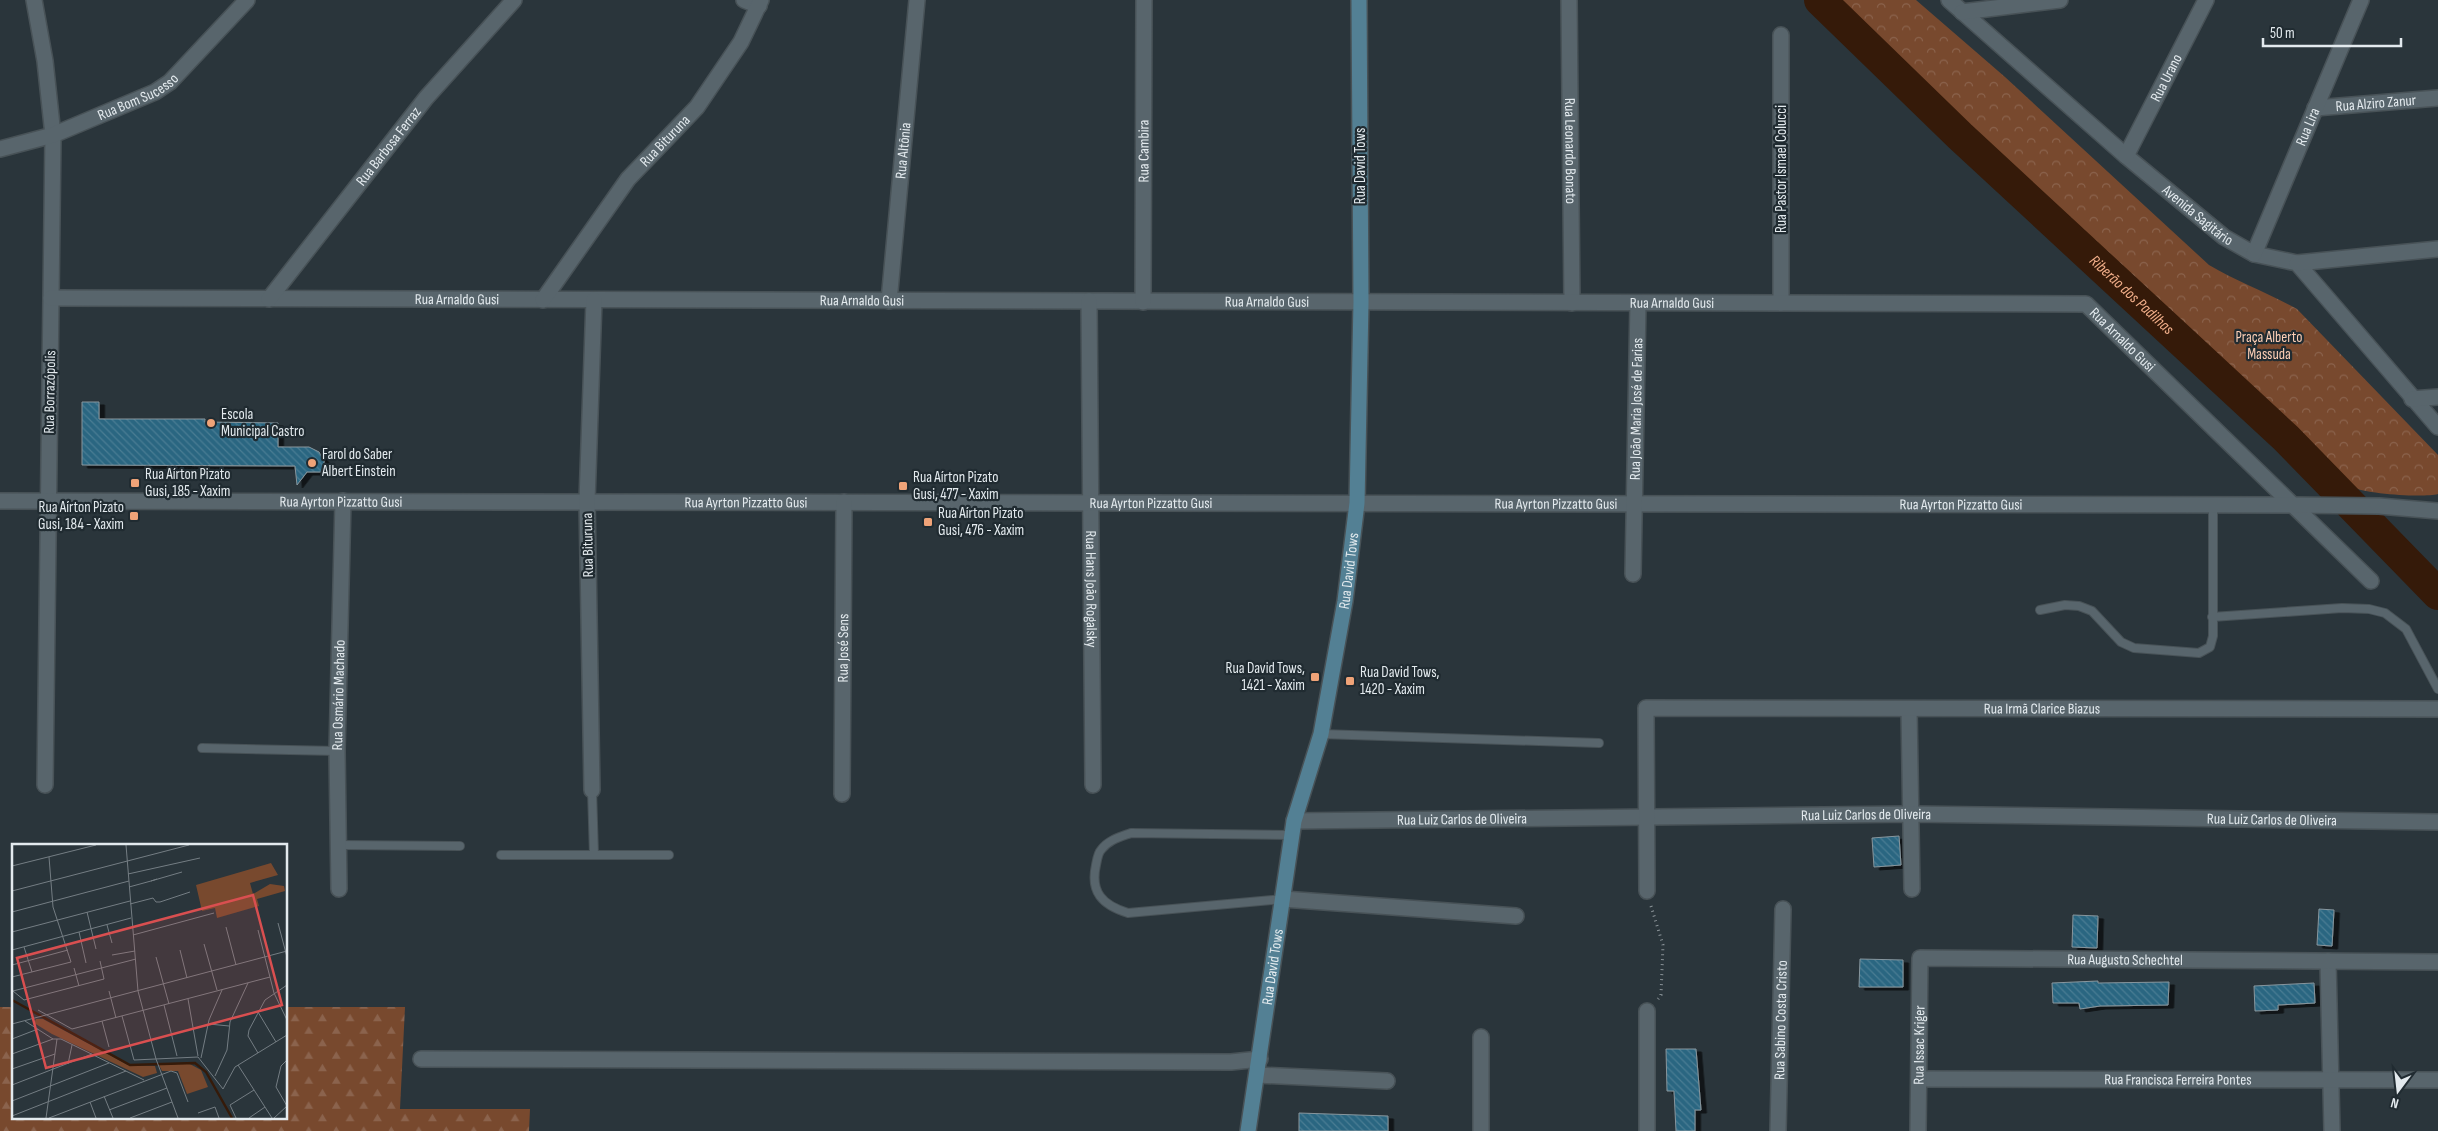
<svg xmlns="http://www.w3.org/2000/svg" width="2438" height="1131" font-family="'Sofia Sans Condensed',sans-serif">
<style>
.forest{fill:url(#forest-firs)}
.park{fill:url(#park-crowns)}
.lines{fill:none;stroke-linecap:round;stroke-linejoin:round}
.river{stroke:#351a09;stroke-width:32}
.building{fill:url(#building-back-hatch);stroke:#88969d;filter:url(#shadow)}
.lane-casing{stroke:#485257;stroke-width:10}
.street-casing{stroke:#485257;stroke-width:18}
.secondary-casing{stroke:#485257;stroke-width:18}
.path{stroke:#8a9398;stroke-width:3;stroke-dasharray:1 4;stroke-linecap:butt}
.lane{stroke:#58656c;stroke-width:8}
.street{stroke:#58656c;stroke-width:15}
.secondary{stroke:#538094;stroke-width:15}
.poi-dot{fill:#efa378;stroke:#202b31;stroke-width:2}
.labels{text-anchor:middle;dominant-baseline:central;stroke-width:4.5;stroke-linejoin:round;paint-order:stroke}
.street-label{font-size:15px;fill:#e3eaee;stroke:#202b31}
.park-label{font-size:15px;fill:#fdcfb6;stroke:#202b31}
.poi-label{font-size:15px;fill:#e3eaee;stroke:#202b31;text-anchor:start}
.water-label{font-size:16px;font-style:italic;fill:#f2af8a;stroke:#202b31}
.inset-river{fill:none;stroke:#351a09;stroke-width:2.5}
.inset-road{fill:none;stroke:#747d83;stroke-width:1}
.view{fill:#d94f50;fill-opacity:0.15;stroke:#d94f50;stroke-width:2.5}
.inset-edge{fill:none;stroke:#e3eaee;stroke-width:2.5}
</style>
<defs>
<pattern id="forest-firs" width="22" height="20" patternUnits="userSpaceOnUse" patternTransform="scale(1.25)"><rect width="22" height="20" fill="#78492e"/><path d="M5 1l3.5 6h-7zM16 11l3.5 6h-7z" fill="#8b634d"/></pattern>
<pattern id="park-crowns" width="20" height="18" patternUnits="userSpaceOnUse" patternTransform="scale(1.25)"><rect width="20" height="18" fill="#78492e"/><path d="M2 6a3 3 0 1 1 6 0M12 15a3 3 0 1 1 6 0" fill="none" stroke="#8b634d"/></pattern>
<pattern id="building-back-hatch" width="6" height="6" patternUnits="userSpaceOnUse" patternTransform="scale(1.25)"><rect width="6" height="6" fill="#2a6681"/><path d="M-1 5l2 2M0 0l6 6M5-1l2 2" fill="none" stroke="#497c93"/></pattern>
<filter id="shadow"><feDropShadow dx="5.5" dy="3" stdDeviation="0" flood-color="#0009"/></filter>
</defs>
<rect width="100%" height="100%" fill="#2a353b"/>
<path class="forest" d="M0 1007H14V1117H286V1007H405L400 1109H530L529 1131H0Z"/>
<path class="park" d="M1828 0H1916L2005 77 2209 265C2238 282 2268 293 2297 309L2438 455V494C2423 498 2366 494 2352 487 2340 481 2331 470 2323 460Z"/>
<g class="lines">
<path class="river" id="s1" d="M1820 0 1960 136 2286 438 2438 594"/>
</g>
<path class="building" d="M82 402H99V419H205V422L278 423V447H309L319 452 324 461V472H307L297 485 295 466 82 465Z
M1899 836 1901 865 1874 867 1872 838Z
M2319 909 2334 910 2332 946 2317 945Z
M2073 915 2098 916 2097 948 2072 947Z
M1860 959 1903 960V987H1859Z
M2098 981V983L2169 982 2168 1005 2100 1006 2080 1009 2079 1003H2053L2052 983Z
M2314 983 2315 1003 2278 1005V1010L2255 1011 2254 986Z
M1666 1049H1696L1701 1110H1695V1131H1676L1674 1091H1667Z
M1299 1113 1388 1116V1131H1299Z"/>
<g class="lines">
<defs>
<path id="lane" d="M2040 610 2065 605 2079 606 2092 611 2121 642 2134 648 2199 653 2210 647 2213 636V504
M2212 617 2342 608 2369 609 2385 613 2406 629 2438 689
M1321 734 1599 743
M202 748 337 751
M592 790 594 855
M339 845 460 846
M501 855H669
M1283 899 1128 913C1102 905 1090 892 1096 865 1097 860 1098 853 1101 850 1108 840 1120 837 1131 833L1292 835"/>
<g id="street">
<path d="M34 0 45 61 53 135 45 785"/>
<path d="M744 0 759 6"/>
<path id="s2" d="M1569 0 1572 303"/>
<path id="s3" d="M1949 0 2126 156 2224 237 2254 254 2297 263 2438 427"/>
<path d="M1962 12 2060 0"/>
<path d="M1781 35V303"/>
<path id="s4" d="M2315 108 2438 98"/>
<path id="s5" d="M0 149 53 135 155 92 170 82 247 0"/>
<path id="s6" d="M2126 156 2206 0"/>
<path id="s7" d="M2254 254 2361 0"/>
<path d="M2297 263 2438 249"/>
<path id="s8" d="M51 298 2086 304 2371 581"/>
<path id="s9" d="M269 299 426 98 514 0"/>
<path id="s10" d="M543 300 628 179 697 107 741 42 761 0"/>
<path id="s11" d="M889 301 917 0"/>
<path id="s12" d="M1089 301 1093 785"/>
<path id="s13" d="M1143 302 1144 0"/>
<path d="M2412 399 2438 397"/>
<path id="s14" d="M0 501 2292 505 2379 506 2438 511"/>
<path id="s15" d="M1633 574 1638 303"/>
<path d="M1909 709 1912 889"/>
<path d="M592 790 587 501 594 300"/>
<path id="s16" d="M842 794 844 502"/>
<path id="s17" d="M1294 821 1912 814 2438 822"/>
<path id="s18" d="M339 889 337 751 343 501"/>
<path id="s19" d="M1647 891 1646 708 2438 709"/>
<path d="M1283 899 1516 916"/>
<path d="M2328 961 2332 1131"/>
<path d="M1481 1037V1131"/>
<path d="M421 1059 1231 1062 1260 1059"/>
<path d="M1257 1075 1387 1081"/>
<path id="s20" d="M1919 1079 2438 1080"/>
<path d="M1647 1131V1011"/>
<path id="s21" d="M1778 1131 1783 909"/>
<path id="s22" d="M1918 1131 1920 958 2438 962"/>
</g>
<g id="secondary">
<path id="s23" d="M1248 1131 1294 821 1321 734 1345 601 1357 503 1361 302 1359 0"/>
</g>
</defs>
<use href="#lane" class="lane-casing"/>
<use href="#street" class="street-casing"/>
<use href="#secondary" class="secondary-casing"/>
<path class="path" d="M1651 906 1663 945 1661 995 1658 999"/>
<use href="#lane" class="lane"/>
<use href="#street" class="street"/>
<use href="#secondary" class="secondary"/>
</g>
<g class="poi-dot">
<circle cx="211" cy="423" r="5"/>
<circle cx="312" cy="463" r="5"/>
<rect x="130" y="478" width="10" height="10" rx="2.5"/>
<rect x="898" y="481" width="10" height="10" rx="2.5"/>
<rect x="129" y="511" width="10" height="10" rx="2.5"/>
<rect x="923" y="517" width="10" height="10" rx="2.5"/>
<rect x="1310" y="672" width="10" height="10" rx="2.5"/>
<rect x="1345" y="676" width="10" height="10" rx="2.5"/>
</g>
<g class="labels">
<g class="street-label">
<text stroke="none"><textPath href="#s6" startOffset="88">Rua Urano</textPath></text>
<text stroke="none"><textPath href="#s5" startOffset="148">Rua Bom Sucesso</textPath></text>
<text stroke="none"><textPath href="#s4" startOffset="61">Rua Alziro Zanur</textPath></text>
<text stroke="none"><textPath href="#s7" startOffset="138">Rua Lira</textPath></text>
<text stroke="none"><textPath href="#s10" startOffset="201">Rua Bituruna</textPath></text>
<text stroke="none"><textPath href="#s9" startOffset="194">Rua Barbosa Ferraz</textPath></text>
<text stroke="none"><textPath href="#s11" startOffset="151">Rua Altônia</textPath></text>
<text stroke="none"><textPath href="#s13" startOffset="151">Rua Cambira</textPath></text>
<text stroke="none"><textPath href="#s2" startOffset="151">Rua Leonardo Bonato</textPath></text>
<text transform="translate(1360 166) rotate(-90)">Rua David Tows</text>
<text transform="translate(1781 169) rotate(-90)">Rua Pastor Ismael Colucci</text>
<text stroke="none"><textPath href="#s3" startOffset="329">Avenida Sagitário</textPath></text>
<text stroke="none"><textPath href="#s8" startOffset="406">Rua Arnaldo Gusi</textPath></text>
<text stroke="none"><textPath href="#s8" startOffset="811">Rua Arnaldo Gusi</textPath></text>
<text stroke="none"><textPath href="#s8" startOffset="1216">Rua Arnaldo Gusi</textPath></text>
<text stroke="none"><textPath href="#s8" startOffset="1621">Rua Arnaldo Gusi</textPath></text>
<text stroke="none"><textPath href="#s8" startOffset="2086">Rua Arnaldo Gusi</textPath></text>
<text transform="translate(50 392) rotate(-89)">Rua Borrazópolis</text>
<text stroke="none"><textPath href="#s15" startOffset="165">Rua João Maria José de Farias</textPath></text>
<text stroke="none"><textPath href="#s14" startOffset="341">Rua Ayrton Pizzatto Gusi</textPath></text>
<text stroke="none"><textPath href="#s14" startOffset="746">Rua Ayrton Pizzatto Gusi</textPath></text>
<text stroke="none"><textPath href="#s14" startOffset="1151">Rua Ayrton Pizzatto Gusi</textPath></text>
<text stroke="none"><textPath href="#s14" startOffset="1556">Rua Ayrton Pizzatto Gusi</textPath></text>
<text stroke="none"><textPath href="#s14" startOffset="1961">Rua Ayrton Pizzatto Gusi</textPath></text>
<text transform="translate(588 545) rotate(-91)">Rua Bituruna</text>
<text stroke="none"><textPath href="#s23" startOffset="570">Rua David Tows</textPath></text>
<text stroke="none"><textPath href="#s12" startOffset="288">Rua Hans João Rogalsky</textPath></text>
<text stroke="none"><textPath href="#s16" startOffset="146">Rua José Sens</textPath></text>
<text stroke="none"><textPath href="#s18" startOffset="194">Rua Osmário Machado</textPath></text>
<text stroke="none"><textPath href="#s19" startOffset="579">Rua Irmã Clarice Biazus</textPath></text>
<text stroke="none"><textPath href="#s17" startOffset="572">Rua Luiz Carlos de Oliveira</textPath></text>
<text stroke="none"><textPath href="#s17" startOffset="168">Rua Luiz Carlos de Oliveira</textPath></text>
<text stroke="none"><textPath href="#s17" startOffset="978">Rua Luiz Carlos de Oliveira</textPath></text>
<text stroke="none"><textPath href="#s22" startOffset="378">Rua Augusto Schechtel</textPath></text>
<text stroke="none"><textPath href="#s23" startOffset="166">Rua David Tows</textPath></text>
<text stroke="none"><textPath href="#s21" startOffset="111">Rua Sabino Costa Cristo</textPath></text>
<text stroke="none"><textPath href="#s22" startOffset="86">Rua Issac Kriger</textPath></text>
<text stroke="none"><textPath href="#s20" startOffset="259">Rua Francisca Ferreira Pontes</textPath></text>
</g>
<g class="park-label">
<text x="2269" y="337">Praça Alberto<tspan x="2269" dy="17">Massuda</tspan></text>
</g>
<g class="poi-label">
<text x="221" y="414">Escola<tspan x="221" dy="17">Municipal Castro</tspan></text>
<text x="322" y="454">Farol do Saber<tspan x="322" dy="17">Albert Einstein</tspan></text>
<text x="145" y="474">Rua Aírton Pizato<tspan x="145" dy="17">Gusi, 185 - Xaxim</tspan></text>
<text x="913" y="477">Rua Aírton Pizato<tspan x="913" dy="17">Gusi, 477 - Xaxim</tspan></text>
<text x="124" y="507" text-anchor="end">Rua Aírton Pizato<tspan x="124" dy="17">Gusi, 184 - Xaxim</tspan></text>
<text x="938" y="513">Rua Aírton Pizato<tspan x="938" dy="17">Gusi, 476 - Xaxim</tspan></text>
<text x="1305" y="668" text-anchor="end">Rua David Tows,<tspan x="1305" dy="17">1421 - Xaxim</tspan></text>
<text x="1360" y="672">Rua David Tows,<tspan x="1360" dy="17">1420 - Xaxim</tspan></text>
</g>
<g class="water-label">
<text stroke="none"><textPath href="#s1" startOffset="429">Riberão dos Padilhas</textPath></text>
</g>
</g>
<g transform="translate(12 844)">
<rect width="275" height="275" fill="#2a353b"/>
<path d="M259 19 266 31 238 39 241 50 258 40 272 42 273 47 245 55 247 62 205 74 203 64 190 67 184 41Z" fill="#78492e"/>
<path d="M24 175H31L116 221 143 222 145 229 131 233 40 190 22 179ZM176 219 189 226 196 243 175 250 166 227H150L147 221Z" fill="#78492e"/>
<path class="inset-river" d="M0 156 118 221 183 219 194 228 220 274"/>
<path class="inset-road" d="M114 1 126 147 144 215 166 274M0 22 84 1M116 30 188 14M145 35 139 37 170 28M117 43 139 37M0 47 177 1M118 60 141 54 144 58H148L178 48M0 68 117 37M75 68 84 105M266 79 275 113M95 81 100 99M214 83 224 121M246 86 262 149 275 176M0 88 118 57M67 88 74 119M121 91 202 69M192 100 205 146M12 103 20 128M0 106 119 74M168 106 175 134M100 111 123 107M144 113 157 160M0 121 56 106M62 124 67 142M0 133 59 118 41 63 37 13M1 147 124 115M1 147 12 156 92 135 88 117M97 147 104 174M176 155 186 212M152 161 165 212M26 166 60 185 258 133M246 168 264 198M110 172 122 216 186 213 211 245M13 177 41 195H49L132 236M90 177 97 203M0 180 275 107M197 180 217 182M0 195 26 185M246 209 236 192 237 186 253 156 275 141M0 210 41 195M189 214 197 176 210 146M56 220 60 201M226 221 260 274M0 225 43 210M203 232 215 206 218 178 236 139M0 241 80 210M211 245 223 223 275 191M92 252 101 274M0 257 97 219M78 258 84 274M275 262 264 243 269 222 275 216M97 266 155 244M186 269 203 263 207 274M0 272 114 227M34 274 45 195M37 274 159 227 165 229 176 258M118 274 160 258M224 274 218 261 242 246M237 274 253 263M262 274 275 262"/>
<path class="view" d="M241 51 270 161 34 224 5 114Z"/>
<rect width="275" height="275" class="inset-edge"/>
</g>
<g transform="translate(2398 1091) rotate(195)" stroke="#202b31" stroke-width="4" paint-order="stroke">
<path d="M0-4L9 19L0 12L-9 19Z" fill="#e3eaee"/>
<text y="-8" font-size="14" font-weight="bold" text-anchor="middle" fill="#e3eaee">N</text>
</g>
<path d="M2263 38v8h138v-8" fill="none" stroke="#e3eaee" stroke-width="2.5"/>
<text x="2270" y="38" font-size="15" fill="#e3eaee" stroke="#202b31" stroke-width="4" paint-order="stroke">50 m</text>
</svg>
